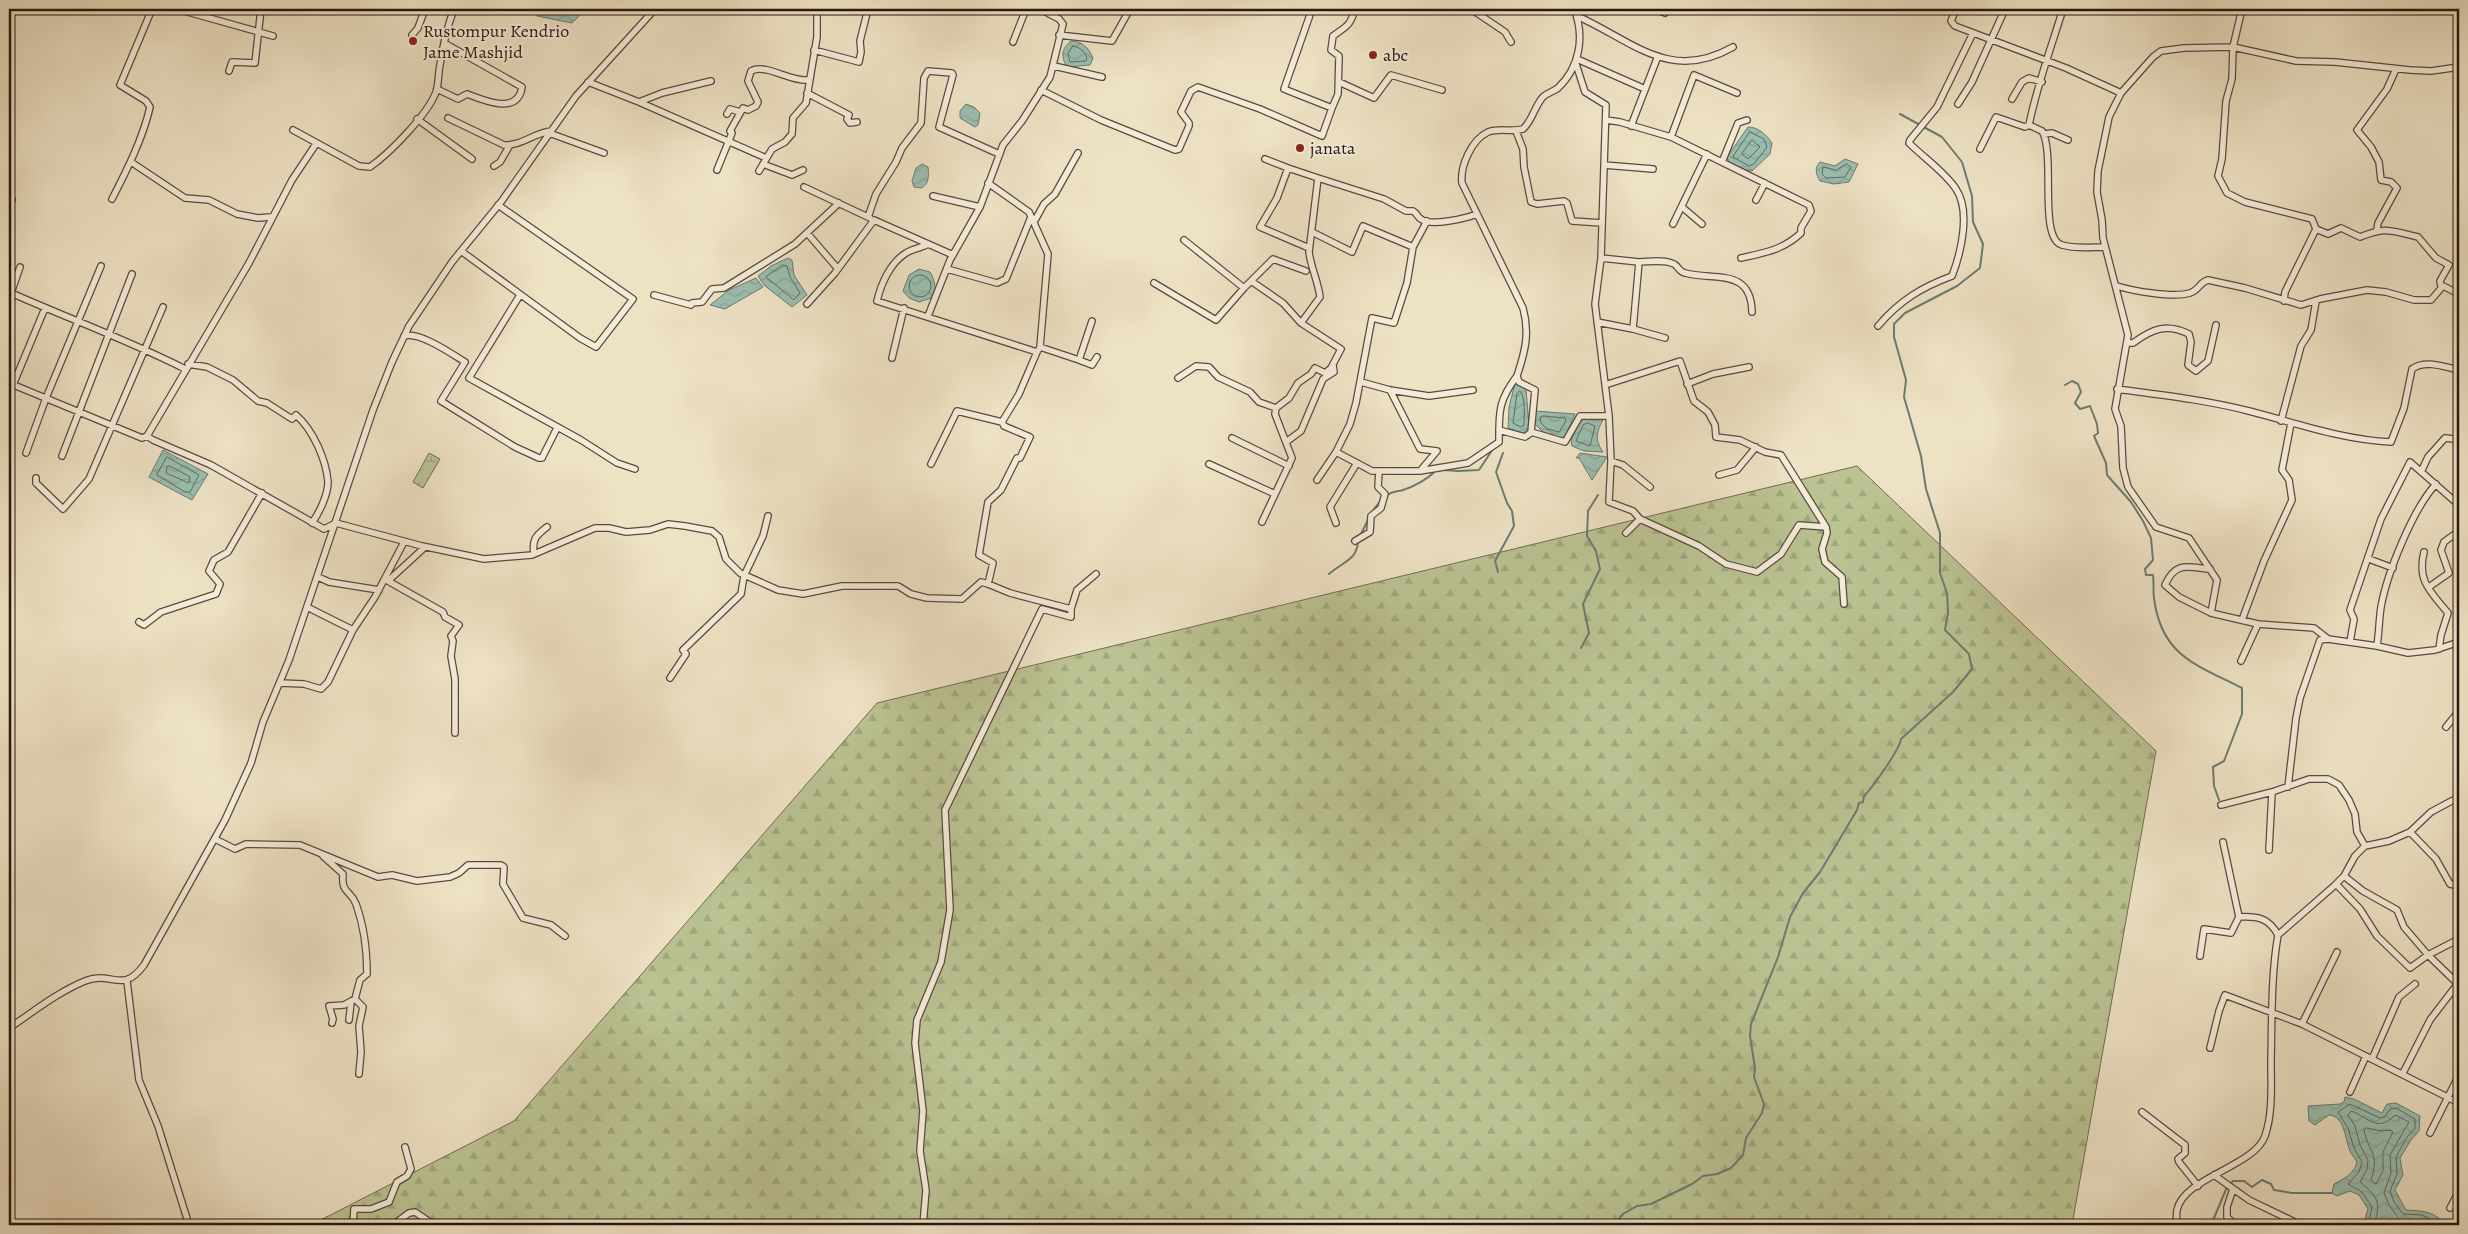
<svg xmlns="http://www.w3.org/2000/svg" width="2468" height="1234" font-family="Alegreya,serif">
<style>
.forest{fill:url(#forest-firs);stroke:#716d52}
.wetland{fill:url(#wetland-marsh);stroke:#716d52}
.water{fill:url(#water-waves);stroke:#6c7b70}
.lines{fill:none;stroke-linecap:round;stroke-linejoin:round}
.shore{stroke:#606a60;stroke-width:1}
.stream{stroke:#6c7b70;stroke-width:2}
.minor-casing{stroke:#594a3e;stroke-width:8}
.minor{stroke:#f4ecd9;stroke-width:5.5}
.poi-dot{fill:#8f2418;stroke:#f4ecd9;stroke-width:2}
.labels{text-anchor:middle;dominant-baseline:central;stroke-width:4;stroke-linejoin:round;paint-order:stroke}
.poi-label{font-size:18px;fill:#271711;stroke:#f4ecd9;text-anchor:start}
</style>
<defs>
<pattern id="forest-firs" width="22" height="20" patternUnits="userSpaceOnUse" patternTransform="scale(1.25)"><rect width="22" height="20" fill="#bbc393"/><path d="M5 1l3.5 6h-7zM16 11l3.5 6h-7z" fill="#a1a77e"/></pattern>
<pattern id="wetland-marsh" width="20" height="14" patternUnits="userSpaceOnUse" patternTransform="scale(1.25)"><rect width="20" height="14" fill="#bbc393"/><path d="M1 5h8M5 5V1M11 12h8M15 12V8" fill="none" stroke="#a1a77e"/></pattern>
<pattern id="water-waves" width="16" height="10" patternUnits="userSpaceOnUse" patternTransform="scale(1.25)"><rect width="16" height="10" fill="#9abeb0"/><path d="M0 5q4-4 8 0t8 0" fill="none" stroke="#85a396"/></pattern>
</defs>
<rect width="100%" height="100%" fill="#eee2c5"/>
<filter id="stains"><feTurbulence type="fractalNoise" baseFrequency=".004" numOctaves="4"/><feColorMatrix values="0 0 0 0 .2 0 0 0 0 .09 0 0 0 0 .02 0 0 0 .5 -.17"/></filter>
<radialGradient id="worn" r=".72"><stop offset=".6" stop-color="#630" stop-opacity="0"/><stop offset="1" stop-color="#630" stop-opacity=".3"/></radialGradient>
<path class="forest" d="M1857 466 2156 751 2072 1225H311L514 1121 877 703Z"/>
<path class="wetland" d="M429 453 440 459 423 488 413 482Z"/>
<path class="water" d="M528 9H581L580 15 572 23 537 16Z
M1071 41C1083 42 1088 47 1093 58L1090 65 1067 67C1061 57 1061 49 1071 41Z
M966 104 974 107 980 113 978 125 975 127 960 118V111Z
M1748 127C1758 127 1766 134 1772 143L1770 154 1752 171 1743 169 1729 162 1727 157Z
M1845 159 1858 164 1849 182 1834 184 1820 181C1816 175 1814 168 1820 162L1835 166Z
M922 164 928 167C929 175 929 185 921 188L914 187 912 181 916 168Z
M788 258 792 260 794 275 807 295 792 307 764 285 758 276 771 266Z
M919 269 930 272C935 280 936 287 934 297L919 302 909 298 903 291 909 275Z
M756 278 763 287 725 309 710 305 729 290Z
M1515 383 1526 389 1529 425 1528 429 1523 433 1508 428 1509 407Z
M1535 411 1575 414 1564 439 1545 434 1535 424Z
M1580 418 1603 420C1596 432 1595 441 1603 452L1584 451 1572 446 1571 441Z
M163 450 208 474 192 500C178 493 164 485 149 477Z
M1580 453 1607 457 1592 480 1579 458H1576Z
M2345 1097 2354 1099 2382 1113 2387 1104 2396 1103 2420 1116 2419 1131 2411 1140 2400 1158 2403 1175 2395 1190 2406 1210C2423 1211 2434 1211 2446 1225H2363L2368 1209 2359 1195 2350 1191 2337 1196 2332 1193 2334 1184C2345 1178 2354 1174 2357 1162 2354 1157 2350 1153 2349 1148 2345 1137 2344 1116 2329 1115L2315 1125 2309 1121 2308 1106 2340 1104 2344 1102Z"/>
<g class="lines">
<path class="shore" d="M1073 46C1080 47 1089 54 1086 61L1070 62 1068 54Z
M1750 132 1764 139 1767 147 1754 164 1749 166 1733 157Z
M1752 140 1760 147 1748 159 1742 154Z
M1847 164 1851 167 1845 177 1826 178 1822 174 1823 167 1836 170Z
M783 265 787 266 790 277 800 293 794 300 766 277Z
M909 286a11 11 0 1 1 22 0a11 11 0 1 1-22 0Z
M1520 391C1526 398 1524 415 1524 425L1521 427 1513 423 1517 394Z
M1543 416 1565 418 1566 421 1559 432 1547 429 1541 423 1540 418Z
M1588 423 1595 426 1590 446 1576 441 1583 425Z
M167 457 199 475 190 492H185L157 475Z
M170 466 190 477 189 483 166 473 167 467Z
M2367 1128 2381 1131 2391 1130 2393 1132 2383 1152V1171L2376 1184 2371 1180C2380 1153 2369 1154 2364 1130Z
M2368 1225 2372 1207 2362 1192 2348 1184 2359 1172 2362 1162 2354 1148 2348 1128 2338 1112 2350 1104 2380 1118 2385 1117 2390 1109 2396 1108 2415 1119V1128L2407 1137 2396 1157 2397 1174 2390 1191 2394 1202 2403 1214 2422 1215 2439 1225
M2374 1225C2381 1203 2379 1197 2360 1182L2367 1169 2368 1160 2360 1145 2355 1126 2348 1115 2351 1111C2370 1118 2377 1133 2395 1115L2409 1122 2390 1155 2391 1173 2384 1193 2389 1205 2399 1219 2406 1221H2421L2430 1225"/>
<path class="stream" d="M2065 385 2072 381 2078 384 2081 392 2075 403 2080 409 2090 406 2097 424 2098 433 2094 436 2106 463 2107 475 2131 502 2143 521 2151 538 2153 560 2145 569 2146 575H2153C2154 583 2153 591 2154 598 2161 656 2197 665 2242 688V714L2224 761 2213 767 2214 786 2219 800
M1444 470 1458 471 1479 470 1493 449
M1375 474H1412
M1387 495C1393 491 1396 492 1403 490 1413 487 1428 479 1435 471
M1372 512 1381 500
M1360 536 1369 518
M1498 572 1495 561 1514 526 1512 511 1507 503 1496 472 1503 453
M1329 574C1342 562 1357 561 1358 541
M1581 648 1589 633 1583 604 1600 569 1596 551 1587 536 1588 511 1598 495
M1614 1225 1623 1214 1637 1206 1651 1204 1692 1184 1703 1176 1717 1174 1731 1168 1743 1155 1746 1138 1762 1113 1764 1104 1754 1077 1755 1068 1750 1036 1751 1024 1778 957 1790 917 1803 893 1820 872 1857 810 1859 803 1863 802 1864 796C1872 788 1900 749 1901 739L1953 692 1972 669 1969 654 1945 630 1948 613 1947 593 1940 573V533L1926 489 1921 456 1904 397 1906 380 1894 337V324L1905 313 1957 286 1980 268 1983 244 1973 222 1972 196 1962 162 1942 137 1900 114
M2211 1225 2227 1187 2233 1181H2244L2252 1187 2262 1180 2271 1184 2274 1190 2292 1193H2332"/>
<defs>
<path id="minor" d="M177 9 273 36
M1471 9 1505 32 1511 42
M1574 9C1585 36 1580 67 1558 88 1554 91 1548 93 1544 96 1535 104 1533 120 1523 129 1512 132 1498 128 1488 132 1471 140 1460 167 1462 183L1523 308C1530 333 1525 352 1517 376L1519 382 1535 390 1531 432 1565 442 1580 416H1609L1595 304 1601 258 1606 105 1585 92 1576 64
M1655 9 1665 13
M1956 9 1951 21 1955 26 2066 68 2121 93
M2063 9C2051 48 2037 85 2029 125L2042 131C2056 154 2038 238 2062 245 2075 249 2092 247 2105 247
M2242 9 2233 47 2232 79 2226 101 2222 159 2218 176 2227 193 2245 202 2312 219 2316 229
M1577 16C1633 41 1670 83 1733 47
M412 35 418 28 425 9
M1059 35 1112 41 1130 9
M1013 42 1026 9
M814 50 859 62 861 52 860 41 868 9
M1577 59 1645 89
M1054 66 1102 77
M2459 67 2431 71 2410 70 2335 62 2296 61 2233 47 2184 48 2161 51 2153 57 2121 93 2109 117 2098 171 2097 192 2102 220 2103 238 2128 335 2115 409 2121 426 2123 468 2128 487 2156 527 2189 538 2217 580 2211 613 2258 624 2314 628 2328 639 2377 646 2408 653 2435 650 2459 642
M229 71 232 62 255 63 261 9
M588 82 639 102 662 93 711 81
M1339 82 1374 98 1391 75 1442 90
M437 89 458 99 467 94C485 101 518 115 522 87L444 43
M1041 90 1101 120 1175 150 1179 149 1189 126V123L1181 112 1191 91 1198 87 1260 109 1322 136 1332 108 1284 89 1312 9
M807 93 849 115 847 119 850 123 857 122
M2012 99 2022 82 2029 78 2042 82
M639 102 766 158
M1958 104 1972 82 2005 9
M1332 108 1338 94 1339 56 1331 50 1333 36C1346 26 1350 27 1355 9
M727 114 730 109 740 112
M448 118 504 145C521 146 534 133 551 131
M417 119 472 159
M1606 120 1620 122 1671 137 1809 205 1811 211 1801 228V233C1783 250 1764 253 1741 258
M1631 126 1658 56
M293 130 359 166 370 167C390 153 428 114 436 92 439 83 438 74 440 65 443 45 447 27 454 9
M1516 131 1523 149 1524 167 1531 202 1537 204 1564 201 1567 203 1572 221 1602 223
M549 133 604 153
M2044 134 2052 133 2068 140
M1671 137 1694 75 1737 93
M1980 149 1996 117 2025 127 2029 125
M1265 159 1288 168 1277 198 1260 227 1309 248
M131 162 185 198 209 200 237 214 258 218 271 217
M1722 162 1738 123 1747 120
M763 164 792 175 803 170
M1604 165 1653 169
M494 166 500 162 510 145
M717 170 732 133 730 131 743 108 748 110 756 106 758 102 748 81 751 71C766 63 790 82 808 80
M759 171 772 149 785 142 792 134 793 118 806 103 817 37V9
M1318 178 1384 199 1406 211H1413C1417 213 1417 217 1421 219 1430 227 1467 218 1477 214
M988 183 1029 212 1048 254 1040 347
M804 187 870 218
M933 196 980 207
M112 199C127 170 143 138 150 107L146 101 120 85 152 9
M1756 200 1765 183
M9 207 12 200
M1682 207 1702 224
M868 217 876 194 896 162 902 148 921 123 924 78 928 71 952 73 953 75 939 127 999 154
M1034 222 1044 204 1055 194 1078 153
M1673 224 1707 154
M2377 230 2378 223 2397 188 2391 182 2381 180 2379 162 2371 147 2357 130 2387 89 2396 69
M1312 232 1352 252 1363 226 1413 247
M808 234 838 269
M1184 240 1244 288 1251 281 1283 303 1301 323
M461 251 580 338 596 347 633 299 498 205
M1639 262C1649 262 1664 259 1674 264 1679 267 1679 272 1685 273 1714 281 1751 267 1752 312
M947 269 997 283 1006 279 1031 217
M1251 281 1273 259 1306 271
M1154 283 1216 320 1244 288
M2117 286C2133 291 2173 298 2190 293 2199 290 2200 282 2208 280L2245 288 2301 305 2320 299 2367 290 2386 292 2414 300H2431L2443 286 2459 294
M9 292C67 318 128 340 185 369
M520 295 469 378 581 440 617 463 635 469
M654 295 691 305 692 303 702 302 712 289 724 288 795 244 839 203
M9 299 20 267
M2284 301 2285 292 2316 229 2328 234 2341 228 2360 237C2387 226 2391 231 2418 237L2436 258 2449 265 2440 281 2441 286
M807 304 835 273 874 220 953 255
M928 316 950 260 980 207 1003 145 1022 121 1050 77 1063 24 1059 19 1040 9
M1597 322 1633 329 1639 262 1601 258
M1878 326C1899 301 1922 287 1952 276 1961 253 1971 211 1956 189 1946 173 1923 157 1909 143L1910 140 1937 107 1973 33
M1633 329 1665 338
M404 336C419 331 452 354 465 362L441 401 515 447 539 458H542L557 428
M2128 343H2133C2152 329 2166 323 2189 334L2191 342 2188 365 2196 371 2208 361 2216 325
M1039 349 1040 347 1079 360 1092 321
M892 358 904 308
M1079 360 1092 365 1097 357
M188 364 207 367 233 380 258 401 267 403 292 419 296 415C313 430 326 459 328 482 328 495 319 513 312 523
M1178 378 1196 366 1209 367 1218 377 1250 392 1259 402 1276 408
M1361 382 1390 390 1429 396 1473 390
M9 383 142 438 147 436 153 440 211 465 324 529 336 523 422 546 484 559 532 555 595 528H609L626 532 650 530 668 524 685 526 712 531 719 537 726 559 740 573 778 590 803 594 842 586H898L911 594 927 598 962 599 981 582 988 584 993 563 979 555 988 502 1001 490 1017 458H1020L1030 437 1004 426 1002 422 1019 394 1037 352 877 301C881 284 890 263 906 253 912 249 921 248 928 244
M1687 384 1713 374 1749 367
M13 385 45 308
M1605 385 1680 361 1694 401 1708 412 1715 425 1716 437 1740 440 1765 452 1781 455 1826 527 1827 533 1822 549 1825 562 1842 577 1844 604
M2117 389C2162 395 2206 400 2249 411 2296 423 2343 440 2391 442L2404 408 2412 369C2425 359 2445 367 2459 370
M1390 390 1420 449 1437 451 1420 471H1372L1336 452 1350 424 1356 403 1372 318 1394 323 1407 283 1413 247 1427 221
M1609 416 1611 461 1623 465 1650 487
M2281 421 2301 346 2311 330 2316 301
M1499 430 1525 437 1532 432
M147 436 249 263 292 180 316 144
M1232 438 1289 466
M1286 442 1301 431 1323 379 1334 372 1333 365
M26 453 46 398 101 266
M62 456 132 274
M1611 461 1609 502 1633 511 1640 519 1626 533
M931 464 957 411 1002 422
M1209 464 1275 494
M1420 471 1468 463 1499 442C1499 412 1498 401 1517 376
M2421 472 2428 457 2445 438 2454 439 2459 444
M1719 475 1737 470 1756 447
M36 478V483L63 509 89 479 163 307
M1317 480 1336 452
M1640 519 1699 546 1726 564 1757 572 1781 554 1799 525 1826 527
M1262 522 1292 458 1275 414 1276 408 1289 398 1298 383 1311 374 1315 368 1325 373 1331 368 1341 349 1301 323 1320 297C1318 281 1311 268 1309 252L1318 178 1288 168
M1336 523 1330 507 1357 463
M1355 541 1370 532 1371 516 1381 508 1385 494 1378 487 1379 471
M2424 552C2417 581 2430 591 2448 613L2441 635 2439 649
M534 554C532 540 535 536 547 527
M2369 559 2393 568
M2210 569C2187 567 2176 561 2165 585L2179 597 2211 613
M318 577 329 582 379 590
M385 580 388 581 425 547
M388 581 443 612 445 617 459 625 451 636 453 641 451 656 455 679V733
M2429 587 2449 573 2441 550 2444 542 2459 531
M1071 609 1077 590 1096 574
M2242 620 2264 561 2292 500 2289 480 2282 470 2291 423
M139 622 144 625 161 612 216 594 220 584 209 571 214 560 228 552 262 493
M353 630 375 597 404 542
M2350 642 2354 619 2350 610 2381 519 2410 462 2459 505
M2377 646C2379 633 2379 620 2381 607 2387 573 2413 509 2436 484
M2241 661 2258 624
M670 678 686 654 683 650 741 594 744 576 763 536 768 516
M280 683 304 684 321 689 328 682 353 630 307 607
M2446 727 2459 711
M2288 787 2296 718 2300 698 2320 640 2328 639
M2221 805 2272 792
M2410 832 2436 859 2450 884 2459 886
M215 839 235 849 246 844 300 845 378 877 392 875 417 881 450 877 459 873 468 865H501L504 867 503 884 523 918 551 925 565 936
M2223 842 2239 917C2258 916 2269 918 2278 935
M2269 850 2272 792 2309 779H2328L2339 785 2349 800 2355 814 2357 832 2365 846
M323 856 343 874C341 894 350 889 356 904 364 926 367 952 367 974L360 980 355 999 344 1005 329 1006 333 1019 332 1023
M2344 876 2363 891 2397 910 2404 927 2428 955 2459 939
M2336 884 2360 909 2377 936 2410 968 2428 955 2458 984
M2200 956 2204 929 2231 933 2239 917
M127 981 139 1080 158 1126 189 1225
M355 999 363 1007 359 1026 361 1052 359 1074
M349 1020 351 1002
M2302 1024 2337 952
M9 1028C33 1012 58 992 85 981 112 970 122 995 144 965L225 820 251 763 263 722 289 660 373 410 392 362 409 326 452 262 501 202 576 96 655 9
M2210 1048 2219 1011 2225 995 2302 1024 2459 1103
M2372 1059 2399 997 2415 984
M2403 1073 2430 1020 2459 982
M2350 1092 2366 1056
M2142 1112 2185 1145V1153L2178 1159 2179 1162 2198 1186
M2430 1133 2459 1075
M2214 1175 2249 1200 2301 1225
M2233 1189 2227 1207V1217L2235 1225
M2450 1208 2459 1191
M353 1225 354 1209H371L389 1202 397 1182 407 1176 411 1169 405 1147
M393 1225 409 1213 415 1212 434 1225
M923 1225 926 1190 920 1151 923 1111 915 1043 917 1020 941 962 950 910 945 810 1042 609 1071 617V609L1010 593 988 584
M2176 1225C2177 1220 2176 1215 2177 1210 2184 1177 2254 1167 2265 1136 2273 1113 2271 1085 2271 1060 2272 1020 2271 975 2278 935L2334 886 2344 876 2355 856 2365 846 2389 841 2410 832 2431 812 2459 797"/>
</defs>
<use href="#minor" class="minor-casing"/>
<use href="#minor" class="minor"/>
</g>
<g class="poi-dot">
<circle cx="413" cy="41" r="5"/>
<circle cx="1373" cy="55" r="5"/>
<circle cx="1300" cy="148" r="5"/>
</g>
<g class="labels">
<g class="poi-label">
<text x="423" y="31">Rustompur Kendrio<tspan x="423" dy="21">Jame Mashjid</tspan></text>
<text x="1383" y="55">abc</text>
<text x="1310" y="148">janata</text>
</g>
</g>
<rect width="2468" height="1234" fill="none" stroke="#eee2c5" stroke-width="30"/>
<rect x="10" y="10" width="2448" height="1214" fill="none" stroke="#271711" stroke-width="2.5"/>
<rect x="15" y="15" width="2438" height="1204" fill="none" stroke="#271711"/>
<rect width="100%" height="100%" filter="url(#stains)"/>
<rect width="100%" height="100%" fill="url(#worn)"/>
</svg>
